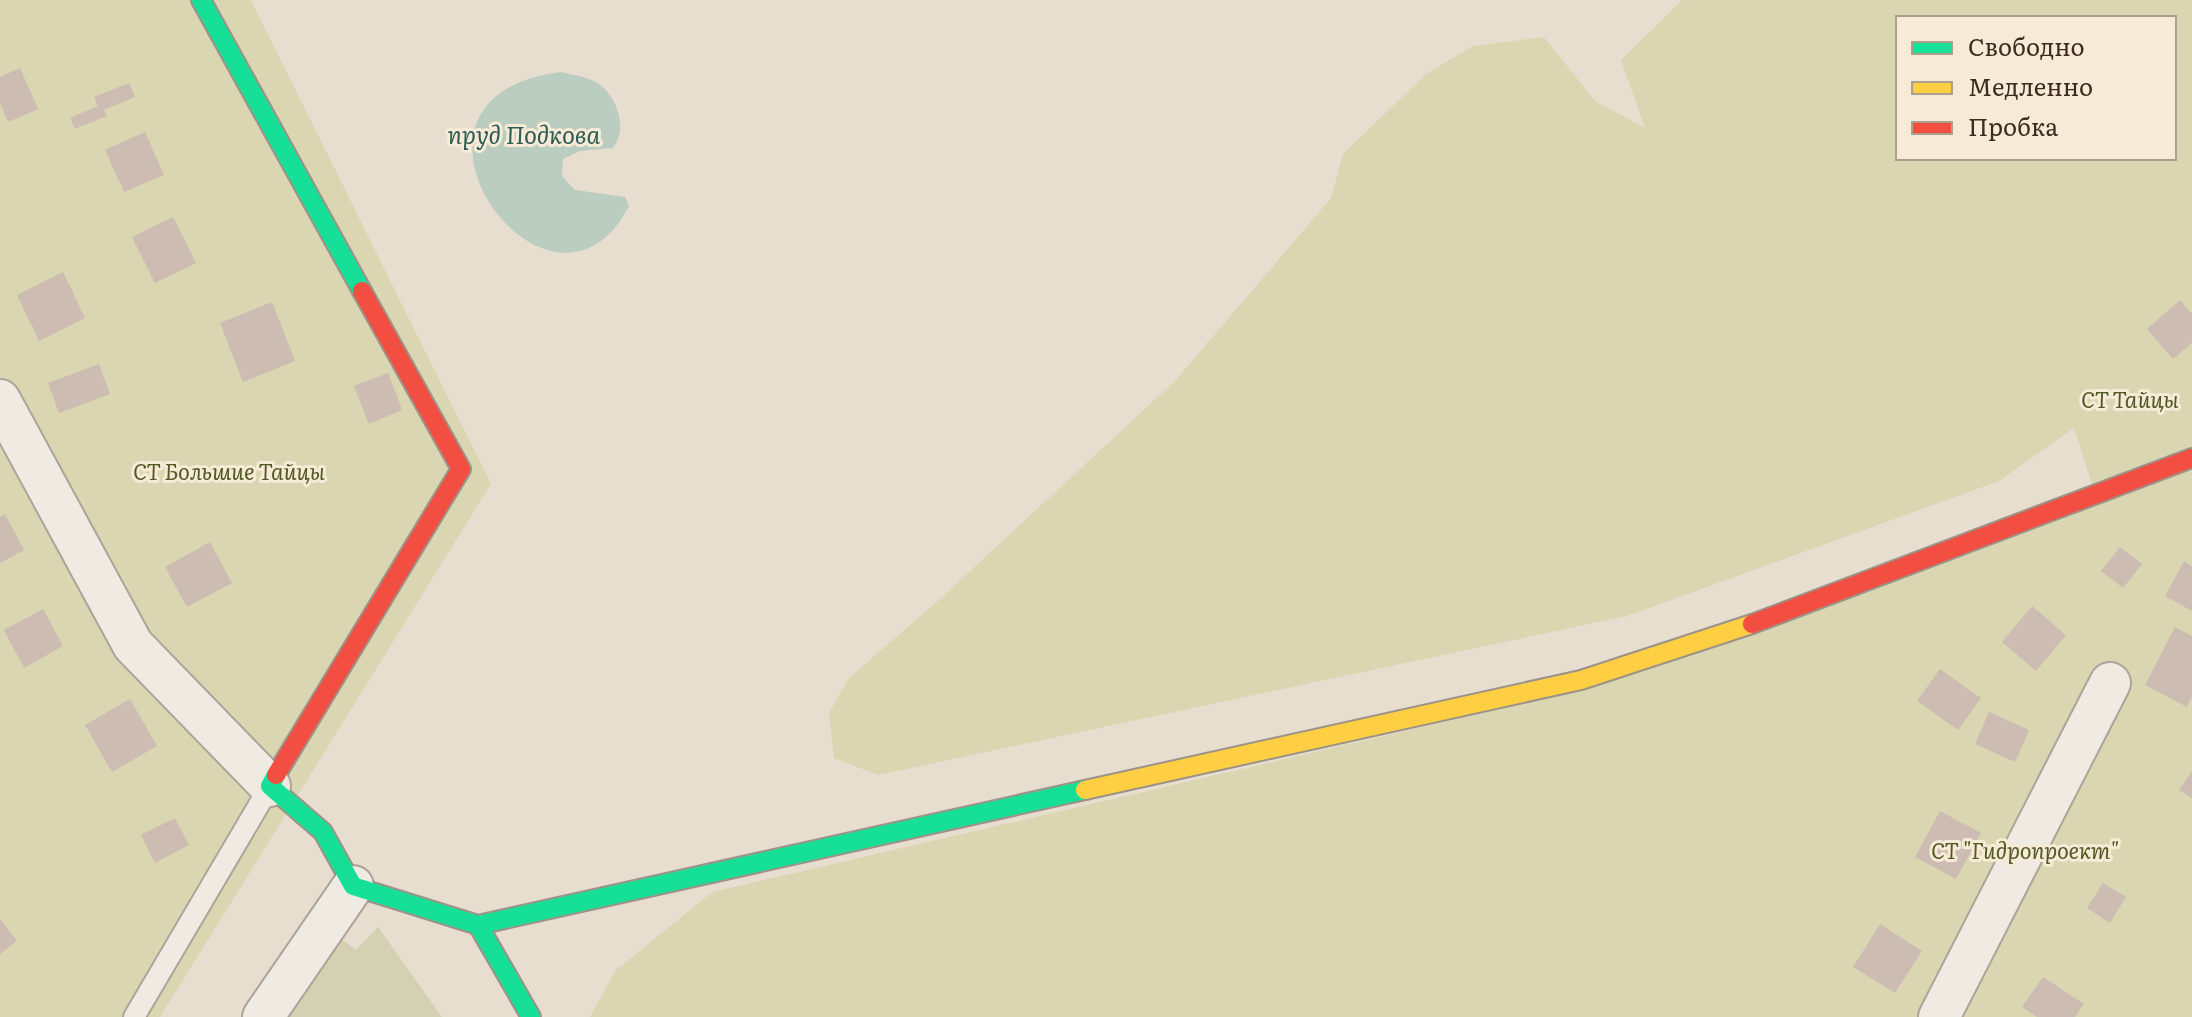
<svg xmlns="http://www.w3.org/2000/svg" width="2192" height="1017" font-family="Literata,serif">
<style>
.green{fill:#dad6b2;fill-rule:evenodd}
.cemetery{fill:#d4d0b2}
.water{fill:#bbccc0}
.building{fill:#ccbcb1}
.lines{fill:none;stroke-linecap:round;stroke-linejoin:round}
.lane-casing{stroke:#ada398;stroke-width:24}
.street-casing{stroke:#ada398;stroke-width:44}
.fast-casing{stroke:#9c9388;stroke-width:22}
.slow-casing{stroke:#9c9388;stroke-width:22}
.jam-casing{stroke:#9c9388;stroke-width:22}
.lane{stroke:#efeae2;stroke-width:20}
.street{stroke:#efeae2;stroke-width:40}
.fast{stroke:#16e098;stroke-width:18}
.slow{stroke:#ffcf43;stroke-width:18}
.jam{stroke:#f24e42;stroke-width:18}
.labels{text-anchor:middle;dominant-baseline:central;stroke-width:6;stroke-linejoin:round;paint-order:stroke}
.park-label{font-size:22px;font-style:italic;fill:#525a25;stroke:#f7ebd7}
.water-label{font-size:24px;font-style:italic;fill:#2e5d55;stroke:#f7ebd7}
</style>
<rect width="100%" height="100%" fill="#e7ded0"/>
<path class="green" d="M0 0H251L491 484 160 1017H0Z
M1682 0H2192V1017H590L615 971 712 892 1591 688 2096 497 2074 428 1999 481 1627 616 878 775 834 758 829 713 849 678 940 599 1176 380 1331 198 1343 154 1426 74 1473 46 1544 37 1595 101 1645 128 1621 60ZM1898 18H2174V158H1898Z"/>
<path class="cemetery" d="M378 927 442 1017H273L329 930 356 950Z"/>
<path class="water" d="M561 72C573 75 589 77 599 84 618 98 628 129 613 148L580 151 563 159 562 176 575 190 625 197 629 206C551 357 361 96 561 72Z"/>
<path class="building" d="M20 68 38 109 8 122 0 103V77Z
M129 83 135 97 104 110 107 116 75 129 70 118 98 106 94 97Z
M145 132 164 175 124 192 105 150Z
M173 217 196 263 155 283 132 237Z
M63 272 85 318 39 341 17 295Z
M2180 300 2192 314V343L2173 359 2147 329Z
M272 302 295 361 243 382 220 323Z
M99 364 110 394 59 413 48 383Z
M388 373 402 410 369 424 354 386Z
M5 514 24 550 0 563V517Z
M210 542 232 583 187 607 165 567Z
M2120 547 2142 564 2123 588 2101 571Z
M2184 561 2192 566V611L2165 596Z
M2032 606 2066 635 2036 671 2002 642Z
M43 609 63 646 24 668 4 630Z
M2175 627 2192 636V696L2187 707 2145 685Z
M1940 669 1981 698 1958 730 1917 701Z
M130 699 157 746 112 772 85 725Z
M1989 712 2029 730 2015 762 1975 744Z
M2192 771V798L2179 790Z
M1940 811 1981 833 1956 879 1915 857Z
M175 818 189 845 155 863 141 835Z
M2103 883 2126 897 2110 923 2087 908Z
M0 919 17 941 0 954Z
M1880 924 1922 951 1895 993 1853 967Z
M2043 977 2084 1004 2075 1017H2037L2022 1007Z"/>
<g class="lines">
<defs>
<path id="lane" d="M134 1017 270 786"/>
<path id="street" d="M0 400 133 645 270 786
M263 1017 353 886
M1939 1017 2110 683"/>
<path id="fast" d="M201 0 362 291
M276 775 270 786 323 832 353 886 478 925 531 1017
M478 925 1085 790"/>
<path id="slow" d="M1085 790 1581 680 1752 624"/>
<path id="jam" d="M1752 624 2192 458
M276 775 461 469 362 291"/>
</defs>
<use href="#lane" class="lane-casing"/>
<use href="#street" class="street-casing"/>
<use href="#fast" class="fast-casing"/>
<use href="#slow" class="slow-casing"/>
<use href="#jam" class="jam-casing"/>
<use href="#lane" class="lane"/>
<use href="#street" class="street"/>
<use href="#fast" class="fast"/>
<use href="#slow" class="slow"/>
<use href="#jam" class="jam"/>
</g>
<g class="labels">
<g class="park-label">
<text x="2130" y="398">СТ Тайцы</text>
<text x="229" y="470">СТ Большие Тайцы</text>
<text x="2025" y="849">СТ "Гидропроект"</text>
</g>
<g class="water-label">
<text x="524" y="133">пруд Подкова</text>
</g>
</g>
<rect x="1896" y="16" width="280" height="144" fill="#f7ebd7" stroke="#ad9e8d" stroke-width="2"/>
<rect x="1912" y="42" width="40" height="12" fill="#16e098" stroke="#ad9e8d" stroke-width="2"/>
<text x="1968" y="56" font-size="24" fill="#3d2b1f">Свободно</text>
<rect x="1912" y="82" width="40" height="12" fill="#ffcf43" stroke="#ad9e8d" stroke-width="2"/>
<text x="1968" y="96" font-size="24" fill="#3d2b1f">Медленно</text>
<rect x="1912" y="122" width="40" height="12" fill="#f24e42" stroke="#ad9e8d" stroke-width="2"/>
<text x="1968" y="136" font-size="24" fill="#3d2b1f">Пробка</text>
</svg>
